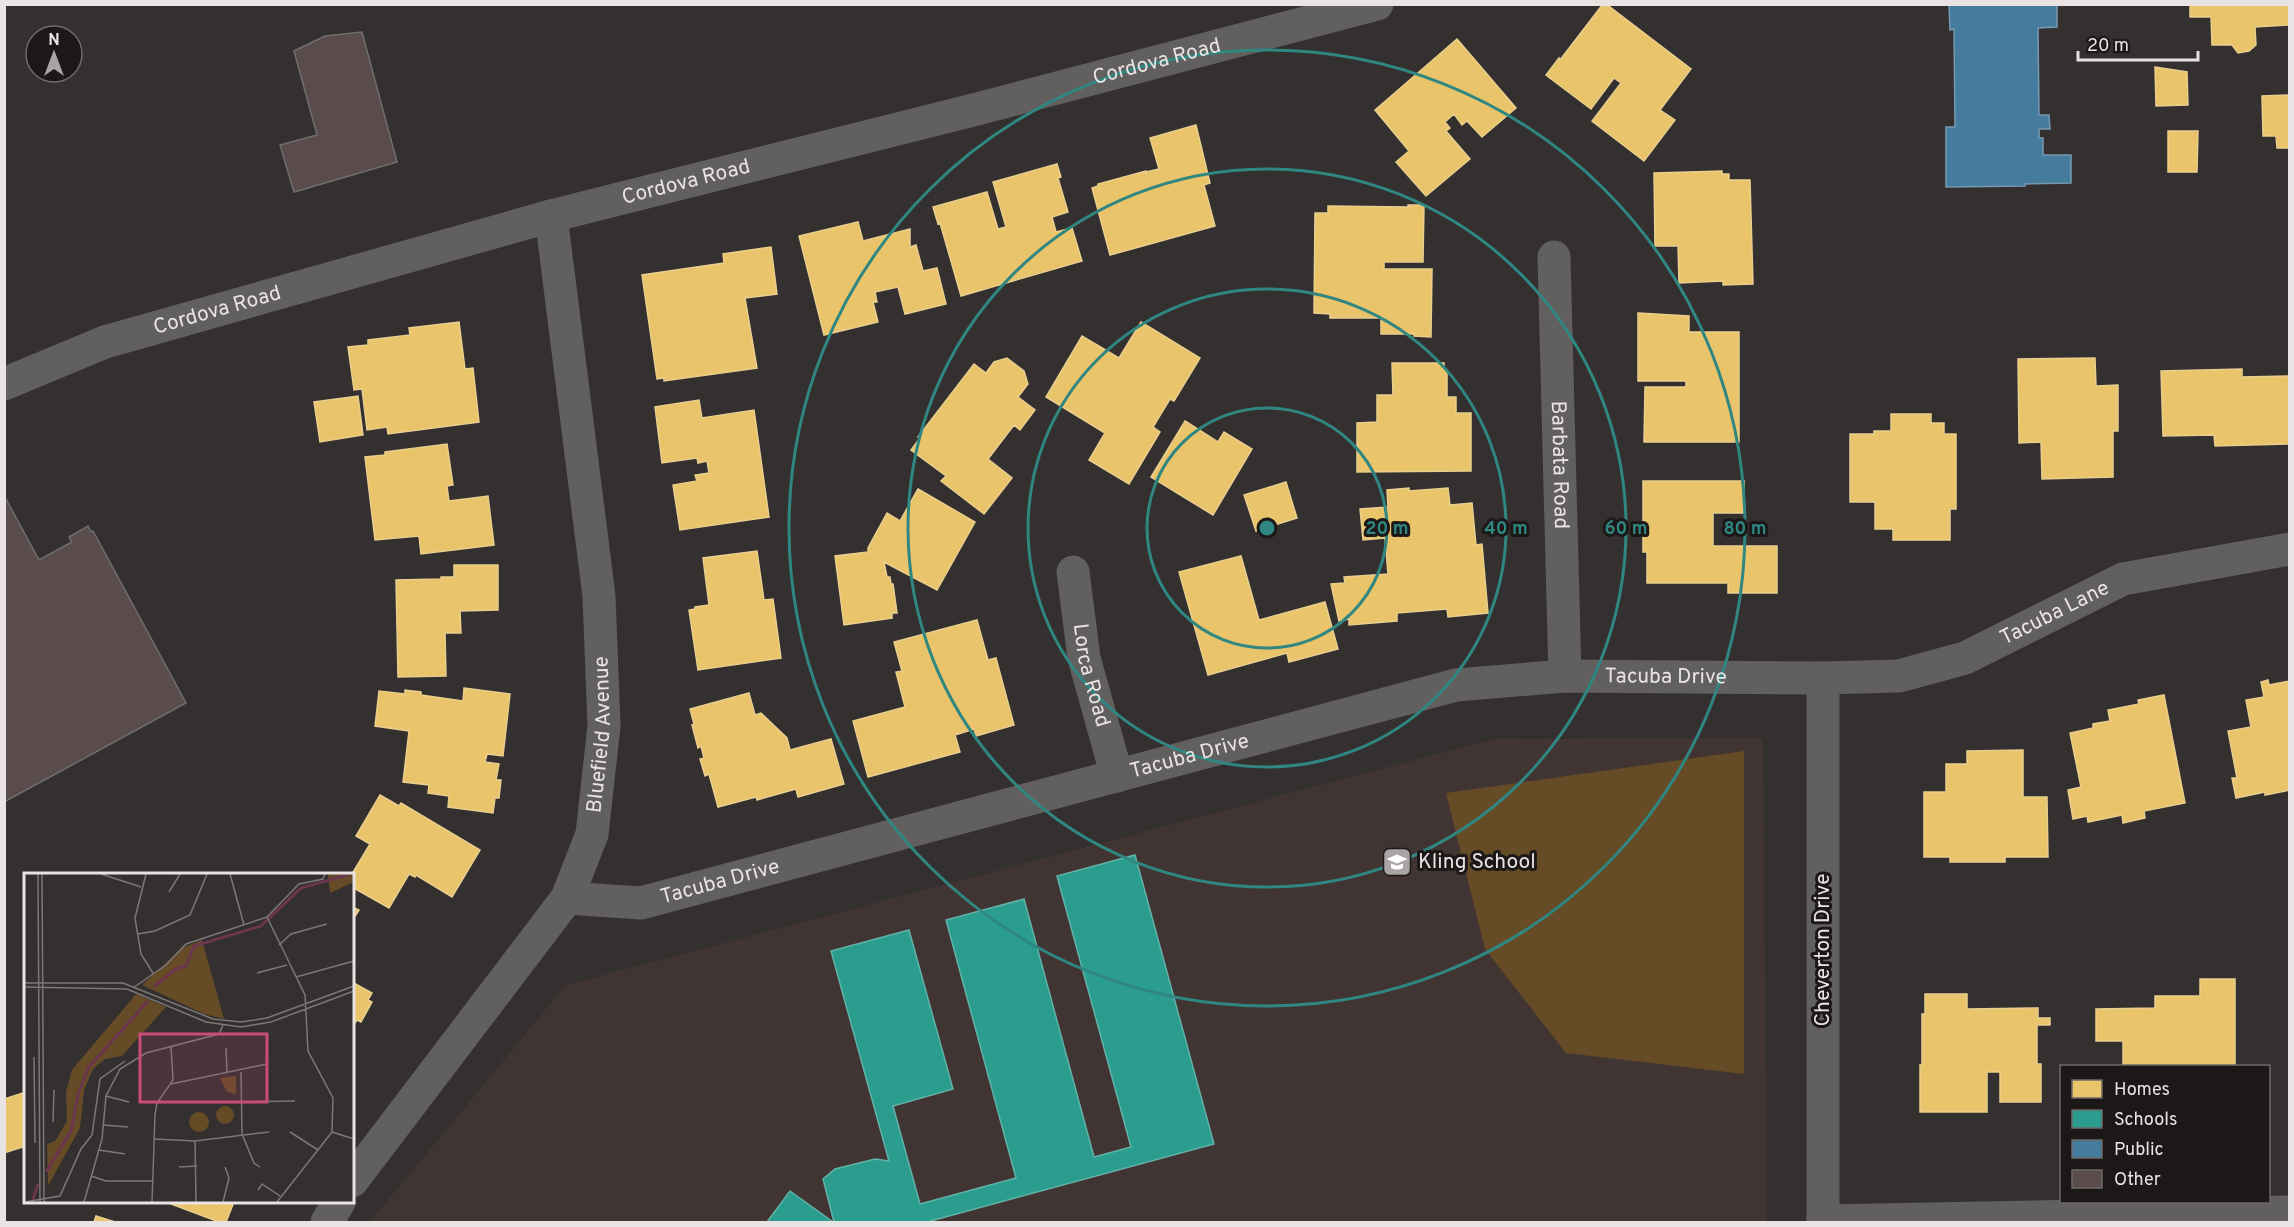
<svg xmlns="http://www.w3.org/2000/svg" width="2294" height="1227" viewBox="0 0 2294 1227" font-family="Overpass,sans-serif">
  <style>
    .built { fill: #413533 }
    .green { fill: #654b26 }
    .homes { fill: #e9c46a; stroke: #e9ce8e; stroke-width: 1.5 }
    .schools { fill: #2a9d8f; stroke: #63b2a8; stroke-width: 1.5 }
    .public { fill: #457b9d; stroke: #769ab2; stroke-width: 1.5 }
    .building { fill: #5a4b4d; stroke: #706e6e; stroke-width: 1.5 }
    .lines { fill: none; stroke-linecap: round; stroke-linejoin: round }
    .street { stroke: #61605f; stroke-width: 33 }
    .ring { fill: none; stroke: #308680; stroke-width: 3 }
    .labels { text-anchor: middle; dominant-baseline: central; stroke-width: 6; stroke-linejoin: round; paint-order: stroke }
    .street-label { font-size: 21px; fill: #e9e4e3; stroke: #1b1817 }
    .poi-label { font-size: 21px; fill: #e9e4e3; stroke: #1b1817; text-anchor: start }
    .inset-river { fill: none; stroke: #6c364e; stroke-width: 3 }
    .inset-road { fill: none; stroke: #7c7878; stroke-width: 1.5 }
    .view { fill: #cc4b7d; fill-opacity: 0.15; stroke: #cc4b7d; stroke-width: 3 }
    .inset-edge { fill: none; stroke: #e9e4e3; stroke-width: 3 }
    .centre { fill: #308680; stroke: #1b1817; stroke-width: 3 }
    .ring-label { font-size: 18px; text-anchor: middle; font-weight: bold; fill: #308680; stroke: #1b1817; stroke-width: 6; stroke-linejoin: round; paint-order: stroke }
  </style>
  <rect width="100%" height="100%" fill="#343030"/>
  <path class="built" d="M1763,738l4,484h-1397l196,-237 928,-246z"/>
  <path class="green" d="M1744,751v323l-178,-21 -81,-104 -39,-156z"/>
  <path class="homes" d="M1603,4h3l85,65 -31,41 15,10 -31,41 -52,-40 29,-38 -7,-5 -23,31 -45,-34 13,-17 1,2z
    M2190,4h100v21l-35,2 1,18 -7,6 -11,2 -6,-8h-20l-1,-28h-21z
    M1457,39l59,69 -34,29 -15,-16 -5,4 -8,-11 -9,8 5,6 -4,3 24,28 -44,37 -30,-34 13,-11 -34,-41z
    M2155,67l32,5 1,33 -32,1z
    M2290,95v53h-13l-1,-12h-13l-1,-40z
    M1196,125l14,58 -6,2 11,41 -105,29 -18,-67 6,-2v-2l48,-13v1l13,-3 -9,-31z
    M2168,131h30l-1,41h-29z
    M1057,164l4,13 -3,1 10,34 -16,5 4,15 16,-4 10,33 -121,35 -21,-73 -2,1 -5,-17 54,-15 11,37 8,-2 -13,-45z
    M1722,171v3h7v6h21l3,104 -30,1v-4l-44,2 -1,-37h-23l-1,-73z
    M1408,205h16l-1,57h-39v7h48l-1,68 -17,-1v-2h-33v-16h-51v-4l-16,-1 1,-100h13v-7l80,1z
    M858,222l5,19 47,-12v18l6,-2 7,26 14,-3 9,36 -41,10 -7,-27 -23,5 2,10h-4l5,20 -54,13 -25,-99z
    M771,247l6,47 -32,4 12,70 -93,13v-3l-7,1 -15,-104 82,-12 -1,-9z
    M1638,313l51,3v16h50v110h-95l1,-55h41v-6h-48z
    M459,322l6,47 8,-1 6,54 -91,12 -1,-7 -20,3 -5,-41 -8,1 -6,-43 20,-2v-5l42,-5 -1,-7z
    M1141,322l59,36 -26,43 -4,-2 -17,28 7,5 -31,52 -40,-24 16,-27 -59,-36 36,-61 37,22z
    M1007,358l17,13 4,13 -10,13 17,13 -15,20 -6,-5 -26,34 24,19 -28,36 -43,-33 5,-5 -35,-26 9,-12 -2,-1 56,-73 12,9 8,-11z
    M2095,358l1,28 22,-1v46h-5v46l-71,2 -1,-37 -22,1 -1,-84z
    M1392,363h52v7h3v27h9v16h15v58l-114,1v-49l20,-1v-27h16z
    M2242,369v8l48,-1v68l-75,2 -1,-11 -51,1 -2,-65z
    M358,396l5,39 -43,7 -6,-40z
    M699,400l3,18 52,-8 15,107 -89,13 -7,-45 24,-4 -2,-6 14,-2 -2,-12 -9,2 -1,-5 -35,5 -7,-56z
    M1891,414h40v9h13v11h12v75h-6v31h-57v-11h-18v-27h-25v-68h24v-3h17z
    M1185,421l33,21 6,-10 28,17 -39,66 -62,-38z
    M447,444l6,41 -6,1 2,15 39,-5 6,49 -73,9 -2,-18 -44,4 -10,-83 20,-2v-3z
    M1643,481h101v32h-31v33h64v47h-49v-10h-81v-31h-4z
    M1286,482l11,36 -41,13 -12,-36z
    M1409,488v3l39,-3 2,17 22,-2 4,42 6,-1 6,69 -40,4 -1,-8 -50,4v8l-48,4v-6l-10,2 -8,-37 14,-1 -1,-6 44,-3 -3,-36 -22,2 -3,-31 28,-2 -1,-17z
    M918,489l57,33 -38,68 -53,-28 3,15h3l1,7h2l4,29h-5v5l-48,7 -9,-69 33,-4v-4l19,-35 13,8z
    M757,551l7,49 9,-1 8,59 -83,12 -9,-60 6,-1v-2l14,-2 -6,-47z
    M1241,556l18,64 66,-18 13,47 -49,13 -2,-9 -79,22 -29,-103z
    M454,565h44v45l-38,1 1,22h-16l1,43 -48,1 -2,-97 45,-1v-2h13z
    M977,620l11,40 8,-2 18,67 -38,11 -2,-7 -19,6 5,17 -92,25 -15,-56 52,-14 -9,-35 6,-1 -8,-29z
    M2268,680l1,5 21,-4v109l-25,5v-3l-29,6 -4,-20h5l-9,-47 23,-4 -5,-27 18,-3 -3,-15z
    M464,688l46,6 -7,62 -16,-2 -2,8 14,2 -3,16h5l-2,18h-4l-2,15 -45,-6 1,-11 -21,-3 1,-8 -26,-3 6,-51 -34,-5 4,-35 26,3v-4l16,2v3l42,6z
    M749,693l6,22 6,-2 26,25 3,12 41,-11 13,45 -46,13 -2,-8 -39,11 -1,-3 -38,10 -9,-33 -4,2 -5,-17 4,-1 -3,-12 -3,2 -6,-23 2,-1 -4,-15z
    M2164,695l21,108 -41,8 1,7 -22,5 -1,-8 -34,7 -1,-6 -14,3 -5,-29 13,-3 -11,-54 23,-5v-4l17,-3 -2,-11 31,-6 -1,-4z
    M2023,750v47h24l1,60h-43v5h-55v-5h-26v-65h22v-28h21v-13z
    M380,795l19,11 2,-3 79,47 -28,47 -36,-22 -1,2 -6,-3 -20,34 -37,-21v-13l18,-30 -14,-8z
    M352,907l7,3 -7,11z
    M2200,979h35v87h-112v-25h-27v-32l59,-1v-12h45z
    M352,982l20,11 -4,7 4,2 -11,20 -4,-2 -5,7z
    M1925,994h42v15l71,-1v10h12v7h-13v39h4v38h-41v-30h-13v40h-67v-47h2v-51h3z
    M26,1092v54l-22,7v-54z
    M166,1202h68l-8,20h-7z
    M96,1216l19,6h-21z"/>
  <path class="schools" d="M1135,855l79,289 -287,78h-93l-11,-43 12,-10 40,-10 14,2 -58,-210 78,-21 44,159 -60,17 27,98 96,-26 -70,-258 78,-21 70,258 37,-10 -74,-271z
    M790,1191l43,31h-66z"/>
  <path class="public" d="M1949,4h108v23l-19,1 1,87h10l1,14h-11v9h4v17h28v28l-46,1v2l-79,1v-60h9l-1,-98 -4,1z"/>
  <path class="building" d="M362,32l35,130 -103,30 -14,-47 37,-10 -23,-84 31,-15z
    M6,499l33,61 33,-18 -3,-5 19,-11 3,6 2,-1 93,172 -182,99v-302z"/>
  <g class="lines">
    <g class="street">
      <path id="s1" d="M1554,257l11,419"/>
      <path id="s2" d="M4,384l101,-42 446,-126 430,-108 396,-104"/>
      <path id="s3" d="M1073,572l11,86 33,118"/>
      <path d="M1823,678v544"/>
      <path id="s4" d="M567,898l74,5 815,-218 109,-9 258,2 76,-2 66,-18 158,-79 167,-30"/>
      <path id="s5" d="M352,1181l215,-283 25,-64 12,-108 -5,-130 -48,-380"/>
      <path d="M1823,1221l467,-9"/>
      <path d="M327,1222l12,-20"/>
    </g>
  </g>
  <g class="ring">
    <circle cx="1267" cy="528" r="120"/>
    <circle cx="1267" cy="528" r="239"/>
    <circle cx="1267" cy="528" r="359"/>
    <circle cx="1267" cy="528" r="478"/>
  </g>
  <defs>
    <g id="school-square" transform="scale(1.5)"><rect x="-9" y="-9" width="18" height="18" rx="4" fill="#aaa5a4" stroke="#1b1817"/><path d="M0-5L7-2L0 1L-7-2ZM-4 1L0 2.5L4 1V4Q0 6-4 4Z" fill="#fff"/></g>
  </defs>
  <g fill-rule="evenodd">
    <use href="#school-square" x="1397" y="862"/>
  </g>
  <g class="labels">
    <g class="street-label">
      <text stroke="none"><textPath href="#s2" startOffset="1198">Cordova Road</textPath></text>
      <text stroke="none"><textPath href="#s2" startOffset="712">Cordova Road</textPath></text>
      <text stroke="none"><textPath href="#s2" startOffset="226">Cordova Road</textPath></text>
      <text stroke="none"><textPath href="#s1" startOffset="208">Barbata Road</textPath></text>
      <text stroke="none"><textPath href="#s4" startOffset="1530">Tacuba Lane</textPath></text>
      <text stroke="none"><textPath href="#s3" startOffset="105">Lorca Road</textPath></text>
      <text stroke="none"><textPath href="#s4" startOffset="1128">Tacuba Drive</textPath></text>
      <text stroke="none"><textPath href="#s5" startOffset="524">Bluefield Avenue</textPath></text>
      <text stroke="none"><textPath href="#s4" startOffset="642">Tacuba Drive</textPath></text>
      <text stroke="none"><textPath href="#s4" startOffset="156">Tacuba Drive</textPath></text>
      <text transform="translate(1823 950) rotate(-90)">Cheverton Drive</text>
    </g>
    <g class="poi-label">
      <text x="1418" y="862">Kling School</text>
    </g>
  </g>
  <g transform="translate(24 873)">
    <rect width="330" height="330" fill="#343030"/>
    <path d="M304,1h26v8l-24,11zM178,67l22,79 -20,-5 -62,-29 40,-37zM112,121l30,13 -44,49 -17,3 -12,10 -9,21 -4,38 -32,58 -1,-42 8,-3 12,-20 -1,-29 6,-22zM212,203v18l-9,-2 -7,-14zM192 242a9 9 0 1 1 18 0a9 9 0 1 1-18 0ZM165 249a10 10 0 1 1 20 0a10 10 0 1 1-20 0Z" fill="#654b26"/>
    <path class="inset-river" d="M130,114l21,-18 11,-3 8,-20 67,-20 40,-38 49,-14M22,299l25,-41 7,-37 10,-26 60,-67M8,329l6,-18"/>
    <path class="inset-road" d="M14,1l2,328M18,1l2,328M77,1l40,13M122,1l-11,44 6,36 12,19M206,1l14,51M145,19l11,-18M243,44l38,78 3,56 25,47 -1,34 -55,70M114,61l17,-3 35,-16 17,-41M255,72l12,-11 36,-10M233,100l30,-8M272,104l58,-16M0,110h99l90,36 28,3 26,-4 87,-32M0,114l103,2 79,33 35,5 30,-5 83,-31M109,115l33,-23 20,-21 81,-27 32,-33 24,-5 2,-5M202,175l1,24M10,184l1,86M217,199l1,62 12,29 6,4M147,211l96,-20M82,223l23,6M217,229l54,-1M29,249l1,-32M79,252l25,2M266,259l28,18M308,259l22,7M130,266l41,2 74,-9M171,268l1,61M75,277l26,4M155,294l18,-1M67,303l15,5h47M234,317l4,-6 18,12M1,329l35,-6 21,-47 11,-14 8,-56 25,-18M60,329l18,-63 4,-43 14,-27 26,-16 73,-19 4,-9M128,329l3,-87 2,-12 16,-23 -2,-34M199,329l6,-24 -4,-11"/>
    <path class="view" d="M116,161h127v68h-127z"/>
    <rect width="330" height="330" class="inset-edge"/>
  </g>
  <circle cx="1267" cy="528" r="9" class="centre"/>
  <g class="ring-label">
    <text x="1387" y="534">20 m</text>
    <text x="1506" y="534">40 m</text>
    <text x="1626" y="534">60 m</text>
    <text x="1745" y="534">80 m</text>
  </g>
  <rect width="2294" height="1227" fill="none" stroke="#e9e4e3" stroke-width="12"/>
  <rect x="2060" y="1065" width="210" height="138" fill="#1b1817" stroke="#6d6a69" stroke-width="1.5"/>
  <rect x="2072" y="1080" width="30" height="18" fill="#e9c46a" stroke="#6d6a69" stroke-width="1.5"/>
  <text x="2114" y="1095" font-size="18" fill="#e9e4e3">Homes</text>
  <rect x="2072" y="1110" width="30" height="18" fill="#2a9d8f" stroke="#6d6a69" stroke-width="1.5"/>
  <text x="2114" y="1125" font-size="18" fill="#e9e4e3">Schools</text>
  <rect x="2072" y="1140" width="30" height="18" fill="#457b9d" stroke="#6d6a69" stroke-width="1.5"/>
  <text x="2114" y="1155" font-size="18" fill="#e9e4e3">Public</text>
  <rect x="2072" y="1170" width="30" height="18" fill="#5a4b4d" stroke="#6d6a69" stroke-width="1.5"/>
  <text x="2114" y="1185" font-size="18" fill="#e9e4e3">Other</text>
  <g transform="translate(54 54)"><circle r="28" fill="#1b1817" stroke="#6d6a69" stroke-width="1.5"/>
  <path d="M0-4.5L10 22L0 15L-10 22Z" fill="#aaa5a4"/>
  <text y="-9" font-size="16" font-weight="bold" text-anchor="middle" fill="#e9e4e3">N</text>
  </g>
  <path d="M2078 51v9h120v-9" fill="none" stroke="#e9e4e3" stroke-width="3"/>
  <text x="2087" y="51" font-size="18" fill="#e9e4e3" stroke="#1b1817" stroke-width="4.5" paint-order="stroke">20 m</text>
</svg>
